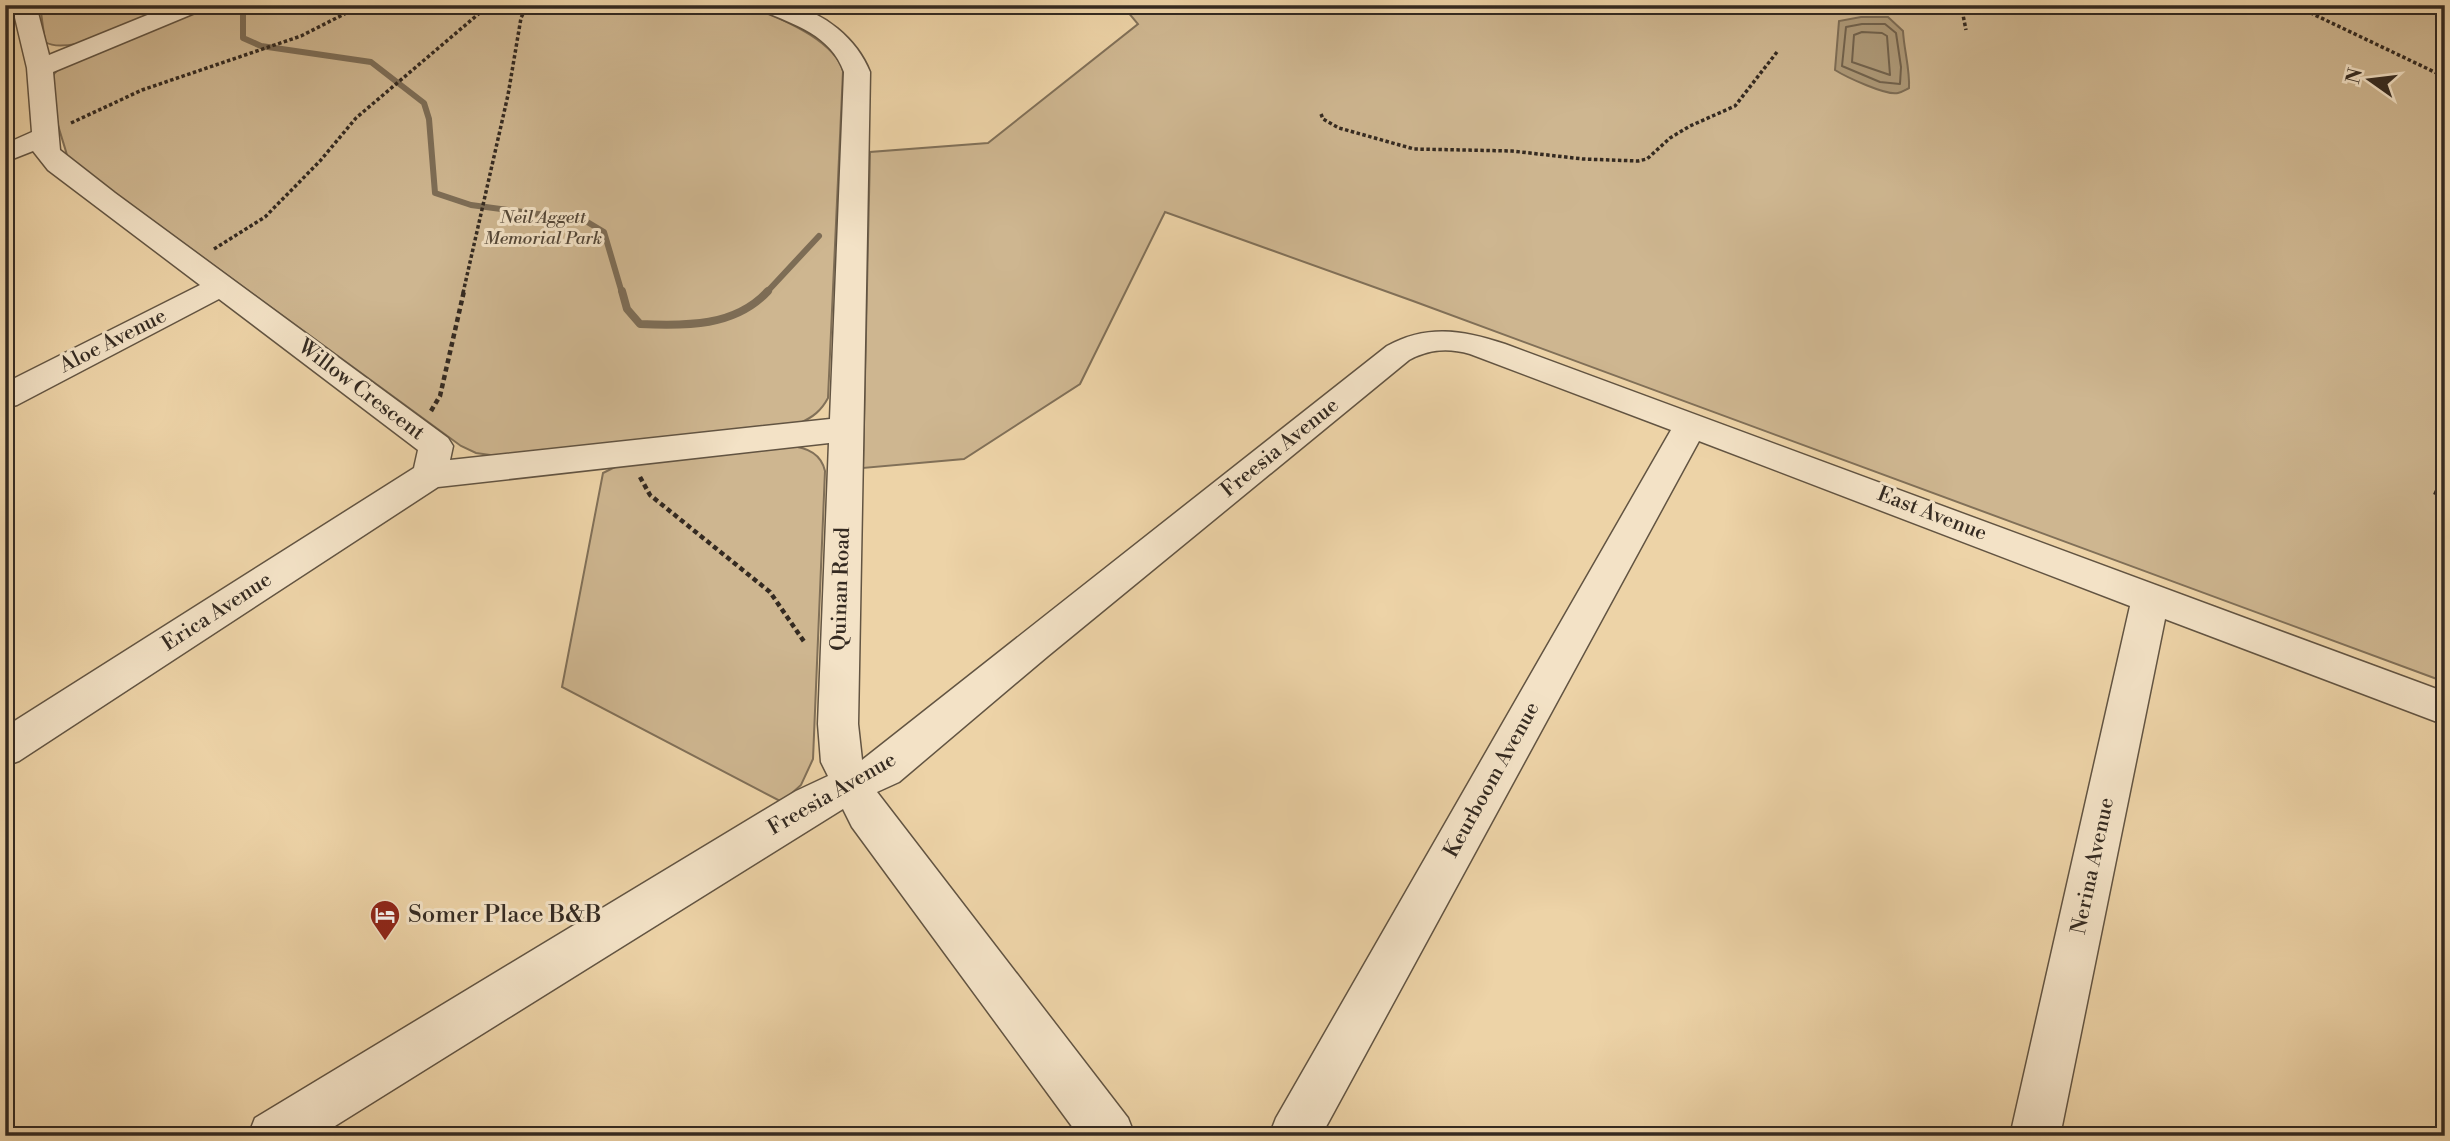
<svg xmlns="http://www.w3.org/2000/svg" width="2450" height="1141" viewBox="0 0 2450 1141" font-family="'Libre Bodoni',serif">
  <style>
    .green { fill: #ceb690; stroke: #817058; stroke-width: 2 }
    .water { fill: #ae9a79; stroke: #7d6d56; stroke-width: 2 }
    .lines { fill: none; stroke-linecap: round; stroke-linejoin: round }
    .shore { stroke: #71624d; stroke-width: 2 }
    .stream-far1 { stroke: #7d6d56; stroke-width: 6 }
    .stream { stroke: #7d6d56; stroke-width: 8 }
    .minor-casing { stroke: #625442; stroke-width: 3 }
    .path-far1 { stroke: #342a21; stroke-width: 3.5; stroke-dasharray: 3.5 2.5; stroke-linecap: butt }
    .path { stroke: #342a21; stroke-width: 4.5; stroke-dasharray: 5 3.5; stroke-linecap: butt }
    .minor { fill: #f3e2c6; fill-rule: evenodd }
    .labels { text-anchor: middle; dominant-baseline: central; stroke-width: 6; stroke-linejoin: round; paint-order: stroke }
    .far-park-label { font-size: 18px; font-style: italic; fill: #534637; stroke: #f3e2c6 }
    .street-label { font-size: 21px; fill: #342a21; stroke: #f3e2c6 }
    .near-poi-label { font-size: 24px; fill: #342a21; stroke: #f3e2c6; text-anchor: start }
  </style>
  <rect width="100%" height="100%" fill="#edd3a7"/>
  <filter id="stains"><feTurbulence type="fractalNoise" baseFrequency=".00286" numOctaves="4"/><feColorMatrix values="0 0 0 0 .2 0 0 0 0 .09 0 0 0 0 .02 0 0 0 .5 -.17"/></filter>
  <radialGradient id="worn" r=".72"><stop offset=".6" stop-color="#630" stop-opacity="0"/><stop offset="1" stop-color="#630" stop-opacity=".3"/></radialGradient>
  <path class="green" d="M40,5h138c-28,11 -107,53 -133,37z
    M211,5h539c28,13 84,34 93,66l-15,327c-7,13 -15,19 -28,25l-303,33 -21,-3 -15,-7 -393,-287c-6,-24 -21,-58 -15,-83 2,-5 7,-8 12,-11z
    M1122,5h1323v677l-1032,-381 -248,-89 -85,172 -116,75 -101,9 7,-316 118,-9 150,-119z
    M789,446c17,1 32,7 36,25l-12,288 -12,26 -19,17 -220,-115 41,-214 16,-8z"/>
  <path class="water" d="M1861,17h27l15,14c1,19 7,38 6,57 -4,2 -7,4 -11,5 -11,3 -52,-16 -63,-23l4,-49z"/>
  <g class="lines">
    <path class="shore" d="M1862,24h23l11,9 5,34 -1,17 -20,-2 -38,-16 4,-39z
      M1862,32l20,1 5,3 3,39 -38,-13 2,-27z"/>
    <path class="stream-far1" d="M243,5v33l18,8 110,16 53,41 5,16 6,74 36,12 113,15 20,12 18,61
      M766,293l53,-57"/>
    <path class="stream" d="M622,291l5,18 13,15c46,2 95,3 128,-33"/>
    <g class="minor-casing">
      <path id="minor" d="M12,5h24l13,50 123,-50h34l-4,5 -149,62 7,78 55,43 333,245 5,8 -3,14 380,-41 14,-347c-13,-37 -51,-48 -84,-62l-4,-5c10,0 23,-2 33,0 35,7 68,34 81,67l-12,652 4,36 525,-414c40,-22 76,-16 118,-2l940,348v33l-280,-106 -105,517h-50l120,-530 -431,-165 -378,695h-52l7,-18 395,-688 -201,-76c-22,-6 -40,-5 -61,6l-361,296 -149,126 -22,10 251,326 7,18h-56l-227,-309 -9,-18 -524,327h-71l7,-18 541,-327 32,-15 -7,-14 -3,-38 11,-281 -391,44 -419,274 -14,5v-39l409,-259 4,-18 -199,-151 -202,106 -12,3v-25l195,-98 -152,-115 -15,-19 -28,11v-18l27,-12 -5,-64z"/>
    </g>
    <path class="path-far1" d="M1961,5l5,25
      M2294,5l151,72
      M1839,12l49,-3 9,-4
      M1321,114l2,5 16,9 75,21 98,2 71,8 55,2 9,-2 23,-21 20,-12 45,-20 42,-54
      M71,123l71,-33 159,-54 61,-31
      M214,249l51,-32 55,-56 36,-43 133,-113
      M463,293l45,-198 13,-77 6,-13"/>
    <path class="path" d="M431,411l9,-15 24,-105
      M640,477l10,18 120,97 35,51
      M2434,492l11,5"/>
    <use href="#minor" class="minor"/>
  </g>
  <defs>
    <g id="hotel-pin" transform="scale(1.575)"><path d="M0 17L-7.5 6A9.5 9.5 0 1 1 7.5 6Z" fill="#8f2418" stroke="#f3e2c6"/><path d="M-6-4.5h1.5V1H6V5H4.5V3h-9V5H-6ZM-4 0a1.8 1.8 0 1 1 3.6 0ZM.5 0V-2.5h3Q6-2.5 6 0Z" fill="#fff"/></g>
  </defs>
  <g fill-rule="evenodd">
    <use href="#hotel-pin" x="385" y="915"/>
  </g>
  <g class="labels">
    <g class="far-park-label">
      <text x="543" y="217">Neil Aggett<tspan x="543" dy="21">Memorial Park</tspan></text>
    </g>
    <g class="street-label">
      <text transform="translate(113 341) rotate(-27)">Aloe Avenue</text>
      <text transform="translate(361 390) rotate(37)">Willow Crescent</text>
      <text transform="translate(1280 448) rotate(-39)">Freesia Avenue</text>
      <text transform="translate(1932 514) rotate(21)">East Avenue</text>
      <text transform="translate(841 589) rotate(-88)">Quinan Road</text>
      <text transform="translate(217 612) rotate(-33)">Erica Avenue</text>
      <text transform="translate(1492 780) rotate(-61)">Keurboom Avenue</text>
      <text transform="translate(832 794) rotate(-30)">Freesia Avenue</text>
      <text transform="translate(2093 866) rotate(-78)">Nerina Avenue</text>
    </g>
    <g class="near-poi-label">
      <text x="408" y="915">Somer Place B&amp;B</text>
    </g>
  </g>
  <rect width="2450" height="1141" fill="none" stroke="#edd3a7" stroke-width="28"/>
  <rect x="7" y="7" width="2436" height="1127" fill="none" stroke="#342a21" stroke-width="3.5"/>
  <rect x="14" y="14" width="2422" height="1113" fill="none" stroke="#342a21" stroke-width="2"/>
  <g transform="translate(2370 80) rotate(284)" stroke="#f3e2c6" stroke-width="5" paint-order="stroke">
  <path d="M0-5L12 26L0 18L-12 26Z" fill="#342a21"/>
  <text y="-10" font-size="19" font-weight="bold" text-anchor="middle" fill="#342a21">N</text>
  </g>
  <rect width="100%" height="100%" filter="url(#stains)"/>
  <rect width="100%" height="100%" fill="url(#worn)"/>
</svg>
